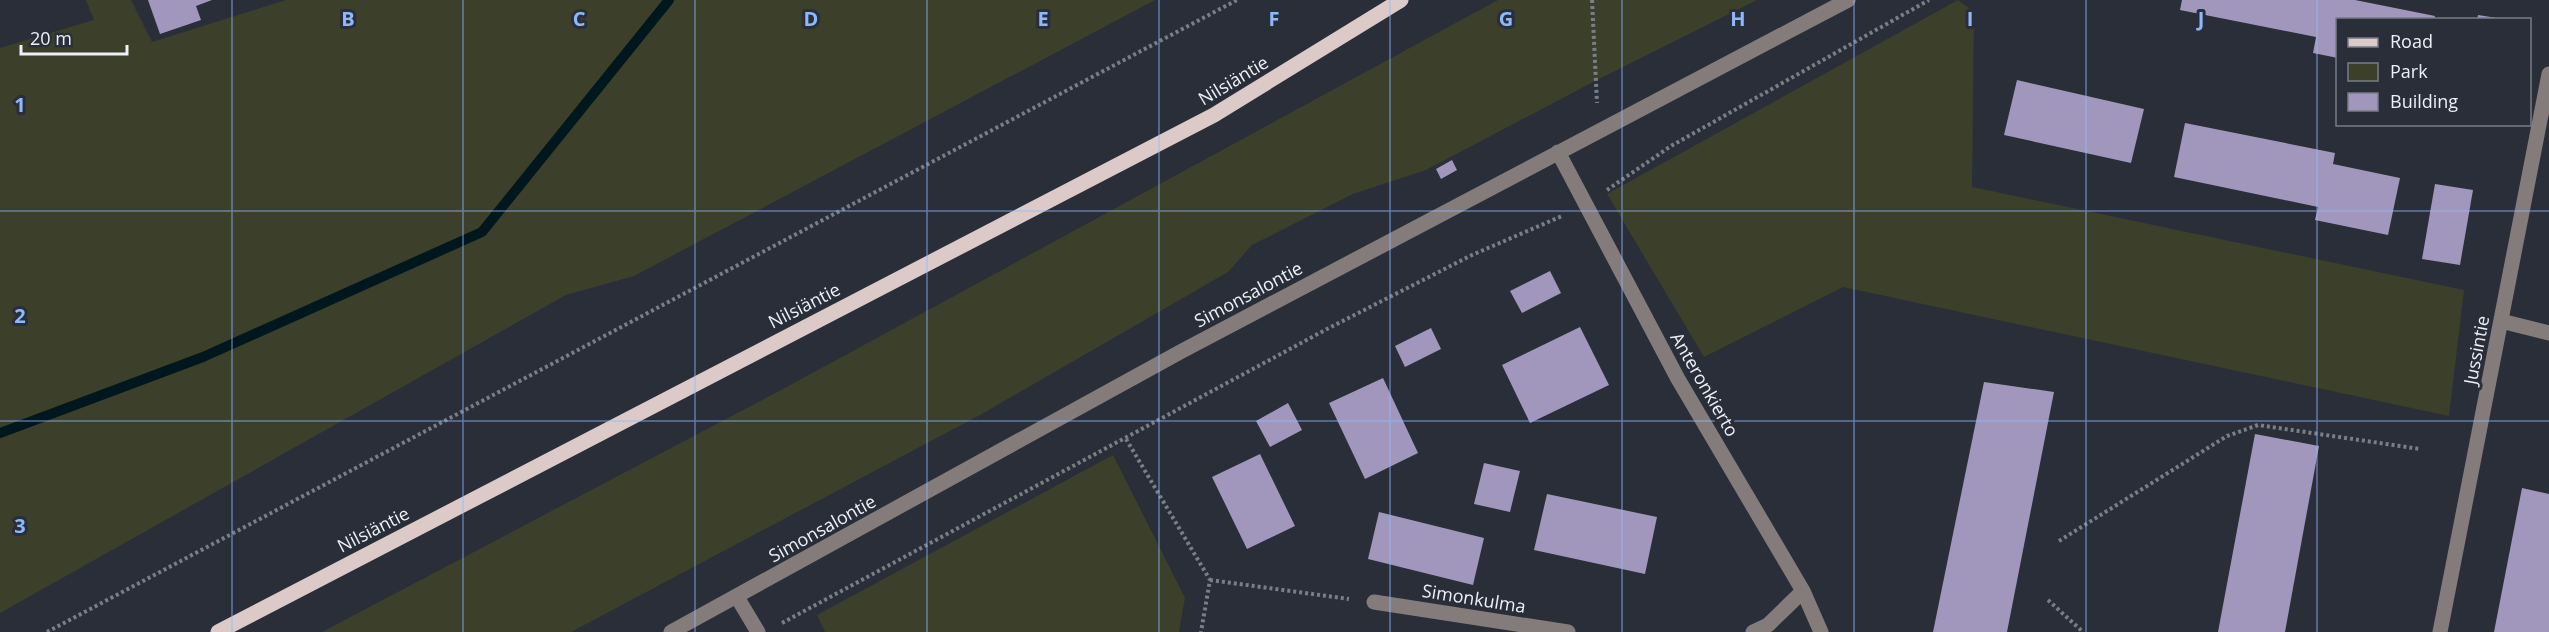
<svg xmlns="http://www.w3.org/2000/svg" width="2549" height="632" viewBox="0 0 2549 632" font-family="'Open Sans',sans-serif">
  <style>
    .green { fill: #3c402b }
    .lines { fill: none; stroke-linecap: round; stroke-linejoin: round }
    .stream { stroke: #00181d; stroke-width: 10 }
    .building { fill: #a197bc }
    .path { stroke: #797e87; stroke-width: 4; stroke-dasharray: 3 3; stroke-linecap: butt }
    .minor { stroke: #847c7b; stroke-width: 15 }
    .major { stroke: #dbcac8; stroke-width: 15 }
    .grid { fill: none; stroke: #8db9fc; stroke-width: 1.5; stroke-opacity: 0.55 }
    .labels { text-anchor: middle; dominant-baseline: central; stroke-width: 6; stroke-linejoin: round; paint-order: stroke }
    .street-label { font-size: 18px; fill: #edf0f8; stroke: #292e39 }
    .grid-label { font-size: 20px; text-anchor: middle; font-weight: bold; fill: #8db9fc; stroke: #292e39; stroke-width: 6; stroke-linejoin: round; paint-order: stroke }
  </style>
  <rect width="100%" height="100%" fill="#292e39"/>
  <path class="green" d="M86,0h45l21,42 134,-42h869l-521,276 -68,19 -566,318v-565l94,-28z
    M1498,0h259l-162,81 -169,89 -73,24 -101,51 -24,27 -248,143 -409,217h-249l461,-243z
    M1958,0l16,12 -2,175 492,103 -15,126 -606,-129 -139,70 -97,-163z
    M1113,455l72,143 -6,34h-354l-8,-17z"/>
  <g class="lines">
    <path class="stream" d="M0,433l203,-76 279,-125 187,-232"/>
  </g>
  <path class="building" d="M148,0h64l-16,6 5,14 -41,14z
    M2182,0h173l80,16 -1,4h-96v38l-25,-5 3,-16 -136,-27z
    M2478,15l19,3v2h-20z
    M2017,80l127,29 -13,54 -127,-28z
    M2185,123l150,30 -2,11 67,14 -12,57 -73,-15 3,-13 -144,-30z
    M1452,160l5,10 -16,9 -5,-10z
    M2435,184l38,6 -13,75 -38,-6z
    M1550,271l11,22 -39,20 -12,-22z
    M1580,327l29,58 -79,38 -28,-58z
    M1431,328l10,21 -36,18 -10,-21z
    M1383,378l35,75 -53,26 -36,-76z
    M1984,382l70,10 -47,240h-74z
    M1288,403l14,27 -32,17 -14,-26z
    M2255,434l64,12 -34,186h-67z
    M1260,454l35,72 -48,23 -35,-72z
    M1484,463l36,8 -10,41 -36,-8z
    M2522,488l27,6v138h-55z
    M1547,494l110,23 -12,57 -111,-24z
    M1379,512l105,26 -11,47 -105,-26z"/>
  <g class="lines">
    <path class="path" d="M1592,0l5,103
      M1607,190l64,-44 258,-146
      M1126,439l84,141 -9,52
      M2059,541l168,-105 31,-11 162,24
      M1210,580l139,19
      M2048,600l35,32
      M782,623l545,-294 145,-74 90,-39
      M47,632l1190,-632"/>
    <path class="minor" d="M1558,152l120,227 125,212 18,41
      M2501,321l48,12
      M737,597l21,35
      M1374,602l194,30
      M671,632l511,-281 666,-351
      M1753,632l15,-7 35,-34
      M2440,632l109,-558"/>
    <path class="major" d="M218,632l996,-517 187,-115"/>
  </g>
  <path class="grid" d="M232,0v632M463,0v632M695,0v632M927,0v632M1159,0v632M1390,0v632M1622,0v632M1854,0v632M2086,0v632M2317,0v632M0,211h2549M0,421h2549"/>
  <g class="labels">
    <g class="street-label">
      <text transform="translate(1233 80) rotate(-31)">Nilsiäntie</text>
      <text transform="translate(1248 294) rotate(-28)">Simonsalontie</text>
      <text transform="translate(804 305) rotate(-27)">Nilsiäntie</text>
      <text transform="translate(2476 350) rotate(-79)">Jussintie</text>
      <text transform="translate(1705 384) rotate(60)">Anteronkierto</text>
      <text transform="translate(822 528) rotate(-29)">Simonsalontie</text>
      <text transform="translate(373 529) rotate(-27)">Nilsiäntie</text>
      <text transform="translate(1474 598) rotate(9)">Simonkulma</text>
    </g>
  </g>
  <g class="grid-label">
    <text x="348" y="26">B</text>
    <text x="579" y="26">C</text>
    <text x="811" y="26">D</text>
    <text x="1043" y="26">E</text>
    <text x="1274" y="26">F</text>
    <text x="1506" y="26">G</text>
    <text x="1738" y="26">H</text>
    <text x="1970" y="26">I</text>
    <text x="2201" y="26">J</text>
    <text x="20" y="112">1</text>
    <text x="20" y="323">2</text>
    <text x="20" y="533">3</text>
  </g>
  <rect x="2336" y="18" width="195" height="108" fill="#292e39" stroke="#777c85" stroke-width="1.5"/>
  <rect x="2348" y="38" width="30" height="9" fill="#dbcac8" stroke="#777c85" stroke-width="1.5"/>
  <text x="2390" y="48" font-size="18" fill="#edf0f8">Road</text>
  <rect x="2348" y="63" width="30" height="18" fill="#3c402b" stroke="#777c85" stroke-width="1.5"/>
  <text x="2390" y="78" font-size="18" fill="#edf0f8">Park</text>
  <rect x="2348" y="93" width="30" height="18" fill="#a197bc" stroke="#777c85" stroke-width="1.5"/>
  <text x="2390" y="108" font-size="18" fill="#edf0f8">Building</text>
  <path d="M21 45v9h106v-9" fill="none" stroke="#edf0f8" stroke-width="3"/>
  <text x="30" y="45" font-size="18" fill="#edf0f8" stroke="#292e39" stroke-width="4.5" paint-order="stroke">20 m</text>
</svg>
